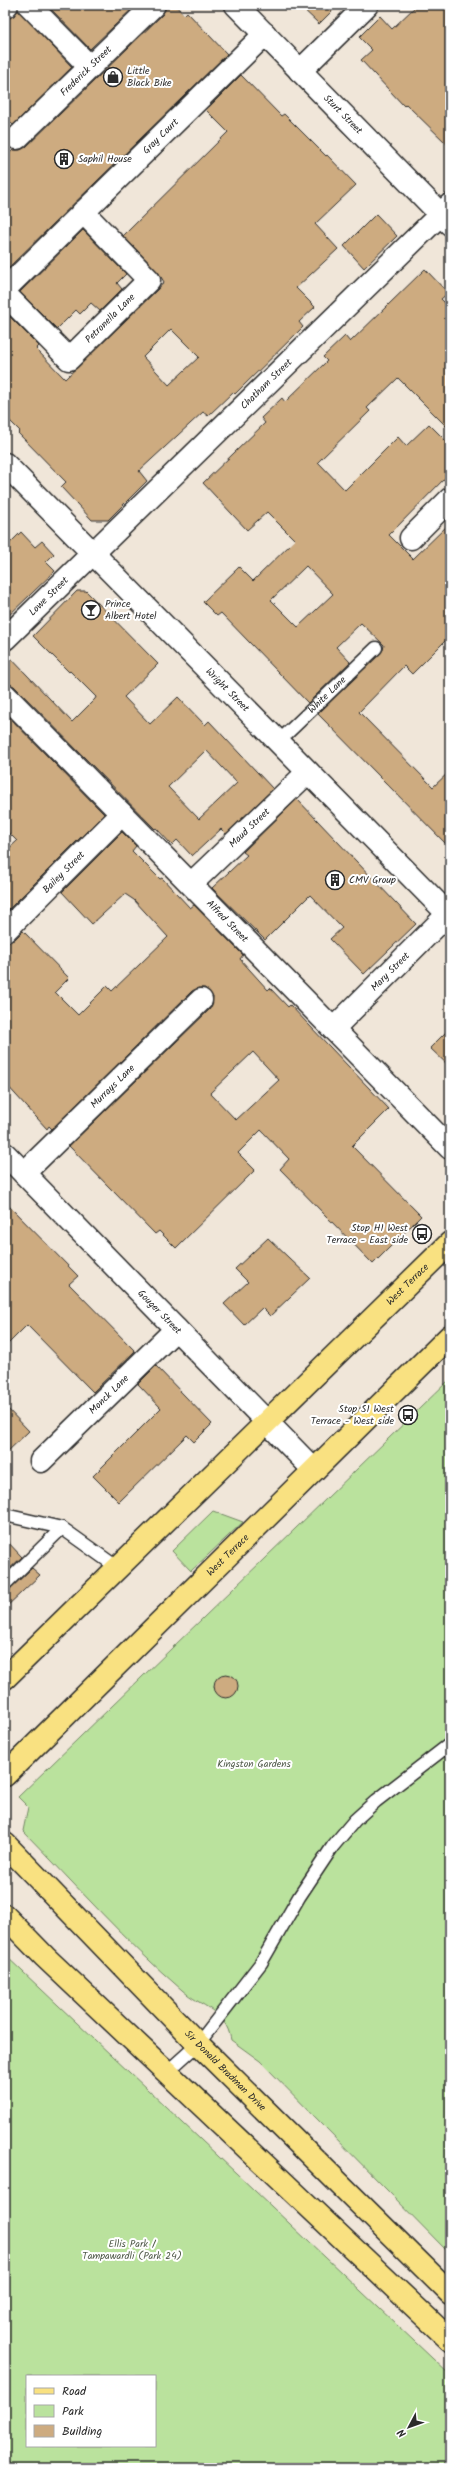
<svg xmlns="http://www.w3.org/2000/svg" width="455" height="2473" viewBox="0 0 455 2473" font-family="Kalam,sans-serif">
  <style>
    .green { fill: #bae29d; stroke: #728664; fill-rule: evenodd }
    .building { fill: #cdab80; stroke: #2b2b2b; fill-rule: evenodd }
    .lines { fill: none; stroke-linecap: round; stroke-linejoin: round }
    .service-casing { stroke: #2b2b2b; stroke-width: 15 }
    .minor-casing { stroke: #2b2b2b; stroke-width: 25 }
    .tertiary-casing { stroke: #2b2b2b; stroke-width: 25 }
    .primary-casing { stroke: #2b2b2b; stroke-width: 25 }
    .service { stroke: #fff; stroke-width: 12 }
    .minor { stroke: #fff; stroke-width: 22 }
    .tertiary { stroke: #fff; stroke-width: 22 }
    .primary { stroke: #f9e181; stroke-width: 22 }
    .labels { text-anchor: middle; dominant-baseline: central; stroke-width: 4; stroke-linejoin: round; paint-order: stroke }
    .poi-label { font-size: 10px; fill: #2b2b2b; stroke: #fff; text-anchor: start }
    .street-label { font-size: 10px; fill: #2b2b2b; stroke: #fff }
    .park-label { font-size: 10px; fill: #4f5948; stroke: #fff }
  </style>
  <rect width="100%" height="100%" fill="#f0e6d9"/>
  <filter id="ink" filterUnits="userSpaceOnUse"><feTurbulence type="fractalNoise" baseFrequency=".025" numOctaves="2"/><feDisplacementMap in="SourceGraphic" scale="8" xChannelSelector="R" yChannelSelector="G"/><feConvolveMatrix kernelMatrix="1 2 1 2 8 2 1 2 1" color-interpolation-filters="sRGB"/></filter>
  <g filter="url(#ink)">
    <path class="green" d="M450,1379v875l-190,-193 -29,-21c-5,-30 -30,-33 -49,-50 -57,-49 -107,-106 -159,-159l5,-24 -10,-10z
      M213,1511l30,11 -52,49 -19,-20z
      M5,1955l445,420v93h-445zM27,2376h128v70h-128z"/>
    <path class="building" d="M47,5h89l-46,44z
      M166,5h9l9,10 3,-3 40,42 -222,217v-114l8,-7h7l6,-3 137,-133z
      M299,5h39l-19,19z
      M417,5h33v142l-44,-43 -2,2 -43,-46 11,-10 -13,-13 21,-21 12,13z
      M18,10l54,57 -59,58 -8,-8v-98l9,-3z
      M241,75l40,41 3,-2 42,42 1,-1 29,30 -41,39 23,25 -42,39 19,19 -16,15 4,5 -68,67 -2,-2 -25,24 -5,-4 -64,59 8,10 -39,39h-16l-31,-33 5,-5 -48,-49 2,-2 -15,-15v-104l34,34 -3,3 29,30 93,-90 6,-7 -6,-10 -35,-36 105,-104 -22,-22zM171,329l28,28 -30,28 -26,-28z
      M376,214l21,22 -33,32 -20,-22z
      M83,230l43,44 -9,9 5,6 -22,22 -9,-8 -11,11 -4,-4 -19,19 -37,-37z
      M425,269l23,24 -7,6 9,9v122l-52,-52 -31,30 3,3 -52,51 27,28 53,-53 8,9 23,-22 21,21v28l-61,62 24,24 37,-36v113l-38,38 -8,-8 -45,46 74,75 17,-16v77l-132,-134 65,-64 1,-5 -23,-22 -25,24 14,15 -42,41 -87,-90 -4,3 -14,-14 36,-35 14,14 42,-41 -28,-28 -20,18 -44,-47 62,-60 -4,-5 21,-20 3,4 42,-41 -4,-4 22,-21 5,6zM306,566l27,28 -35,33 -27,-27z
      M21,532l14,15 7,-6 12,13 -8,8 9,9 -50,48v-71z
      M77,591h9l72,73 -34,33 26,27 28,-27 27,28 4,-4 64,68 -47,45 -5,-5 -29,27 -15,-16 -5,5 -16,-17 -1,1 -141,-143 -9,-3v-31l67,70 23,-23 1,-2 -26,-26 -1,1 -36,-36zM206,750l31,33 -38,36 -31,-32z
      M5,713l99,101 -99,99v-61l12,-11 -12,-12z
      M297,799l119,125 -52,50 -34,-35 12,-11 -32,-33 -45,45 -53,-52 35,-33 -4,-3z
      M122,832l14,14 -4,5 28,28 2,-1 28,30 4,-3 49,50 -3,4 28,31 2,-2 18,19 2,-2 99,104 -37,37 69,70 -48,48 -93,-95 9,-10 -28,-29 -23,23 17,17 -79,78 -17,-17 -4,3 -86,-88 141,-137 3,-12 -8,-9h-7l-6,3 -140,138 -3,-3 -2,3 -42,-46v-140l9,-3 9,-9 46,47 -14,14 23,23 29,-29 5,5 56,-54 -34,-37 -9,-6 -33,30 -30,-32zM253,1052l26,28 -43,40 -26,-27z
      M450,1028v39l-20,-19z
      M5,1202l73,74 -9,8 66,67 -42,41 -66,-67 -22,22z
      M268,1238l42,40 -40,38 -8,-8 -18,17 -20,-21 24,-22 -13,-13z
      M156,1366l56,58 -18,18 -7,-7 -68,67 -26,-26 68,-68 -23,-24z
      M5,1406l24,25 -24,23z
      M5,1539l17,18 -17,16z
      M32,1568l8,7 -35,33v-17l5,-2z
      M214 1686a12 12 0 1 1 24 0a12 12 0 1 1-24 0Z"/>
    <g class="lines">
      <g class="service-casing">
        <g id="service">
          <path id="s1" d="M278,742l98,-94"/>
          <path d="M5,1515l57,13 56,40"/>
          <path d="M5,1584l57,-56"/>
          <path d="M167,2072l31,-28 63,-81 38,-66 34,-51 22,-26 21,-19 74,-57"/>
        </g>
      </g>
      <g class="minor-casing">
        <g id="minor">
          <path d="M29,5l61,62"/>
          <path d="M5,7l2,-2"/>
          <path d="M300,71l67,-66"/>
          <path id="s2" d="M17,138l137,-133"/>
          <path id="s3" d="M5,289l260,-255"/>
          <path id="s4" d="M5,294l64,65 80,-79 -66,-68"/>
          <path d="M411,538l39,-39"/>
          <path id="s5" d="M5,639l445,-434"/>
          <path id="s6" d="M5,695l445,453"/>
          <path id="s7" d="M191,884l117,-112"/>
          <path id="s8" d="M5,931l117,-117"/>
          <path id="s9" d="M333,1029l115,-115"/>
          <path id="s10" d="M24,1173l177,-173"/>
          <path id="s11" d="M41,1461l135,-132"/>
        </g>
      </g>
      <g class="tertiary-casing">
        <g id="tertiary">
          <path id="s12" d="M236,5l214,219"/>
          <path id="s13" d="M5,464l445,452"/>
          <path id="s14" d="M5,1154l309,316"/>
        </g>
      </g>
      <g class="primary-casing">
        <g id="primary">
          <path id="s15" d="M5,1678l445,-435"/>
          <path id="s16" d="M5,1775l445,-439"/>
          <path id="s17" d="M5,1844l193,200 252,249"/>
          <path d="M5,1916l40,41 405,383"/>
        </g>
      </g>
      <use href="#service" class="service"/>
      <use href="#minor" class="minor"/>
      <use href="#tertiary" class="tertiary"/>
      <use href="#primary" class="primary"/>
    </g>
  </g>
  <defs>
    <g id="shop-ring" transform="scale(1)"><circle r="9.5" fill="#fff" stroke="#2b2b2b" stroke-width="1.5"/><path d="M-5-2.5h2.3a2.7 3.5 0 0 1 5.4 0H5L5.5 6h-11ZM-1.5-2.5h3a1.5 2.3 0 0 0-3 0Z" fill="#2b2b2b"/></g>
    <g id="building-ring" transform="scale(1)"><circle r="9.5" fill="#fff" stroke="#2b2b2b" stroke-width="1.5"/><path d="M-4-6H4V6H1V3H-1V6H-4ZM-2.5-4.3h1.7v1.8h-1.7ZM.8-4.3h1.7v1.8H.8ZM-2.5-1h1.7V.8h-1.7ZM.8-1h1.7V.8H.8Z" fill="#2b2b2b"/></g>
    <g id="bar-ring" transform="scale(1)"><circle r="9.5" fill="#fff" stroke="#2b2b2b" stroke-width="1.5"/><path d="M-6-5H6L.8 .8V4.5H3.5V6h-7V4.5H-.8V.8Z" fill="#2b2b2b"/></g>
    <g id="bus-ring" transform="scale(1)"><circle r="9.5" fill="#fff" stroke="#2b2b2b" stroke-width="1.5"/><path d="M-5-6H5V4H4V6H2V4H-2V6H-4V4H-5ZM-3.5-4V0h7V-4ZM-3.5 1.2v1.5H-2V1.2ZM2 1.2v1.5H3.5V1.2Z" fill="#2b2b2b"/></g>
  </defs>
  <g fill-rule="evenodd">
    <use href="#shop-ring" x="113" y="77"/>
    <use href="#building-ring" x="64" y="159"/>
    <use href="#bar-ring" x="91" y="610"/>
    <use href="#building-ring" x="335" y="880"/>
    <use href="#bus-ring" x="422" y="1234"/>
    <use href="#bus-ring" x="408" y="1415"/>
  </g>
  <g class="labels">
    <g class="poi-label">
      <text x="127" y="71">Little<tspan x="127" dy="12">Black Bike</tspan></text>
      <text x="78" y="159">Saphil House</text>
      <text x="105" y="604">Prince<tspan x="105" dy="12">Albert Hotel</tspan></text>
      <text x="349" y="880">CMV Group</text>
      <text x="408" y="1228" text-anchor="end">Stop H1 West<tspan x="408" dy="12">Terrace - East side</tspan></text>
      <text x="394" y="1409" text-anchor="end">Stop S1 West<tspan x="394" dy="12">Terrace - West side</tspan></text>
    </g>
    <g class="street-label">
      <text stroke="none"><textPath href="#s2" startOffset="96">Frederick Street</textPath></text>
      <text stroke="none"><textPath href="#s12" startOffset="153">Sturt Street</textPath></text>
      <text stroke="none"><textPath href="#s3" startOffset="218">Gray Court</textPath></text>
      <text stroke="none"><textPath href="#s4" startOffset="149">Petronella Lane</textPath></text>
      <text stroke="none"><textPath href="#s5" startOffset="365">Chatham Street</textPath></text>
      <text stroke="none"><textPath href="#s5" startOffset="61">Lowe Street</textPath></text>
      <text stroke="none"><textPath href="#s13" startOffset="317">Wright Street</textPath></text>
      <text stroke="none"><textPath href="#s1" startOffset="68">White Lane</textPath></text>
      <text stroke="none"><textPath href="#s7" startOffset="81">Maud Street</textPath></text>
      <text stroke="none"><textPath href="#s8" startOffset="83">Bailey Street</textPath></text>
      <text stroke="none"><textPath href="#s6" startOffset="317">Alfred Street</textPath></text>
      <text stroke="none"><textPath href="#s9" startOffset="81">Mary Street</textPath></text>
      <text stroke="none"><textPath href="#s10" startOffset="124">Murrays Lane</textPath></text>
      <text stroke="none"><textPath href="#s15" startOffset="563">West Terrace</textPath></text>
      <text stroke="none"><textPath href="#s14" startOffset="221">Gouger Street</textPath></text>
      <text stroke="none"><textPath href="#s11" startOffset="95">Monck Lane</textPath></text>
      <text stroke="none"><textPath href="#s16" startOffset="313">West Terrace</textPath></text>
      <text stroke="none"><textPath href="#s17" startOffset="316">Sir Donald Bradman Drive</textPath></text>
    </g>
    <g class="park-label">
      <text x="254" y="1764">Kingston Gardens</text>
      <text x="132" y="2244">Ellis Park /<tspan x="132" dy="12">Tampawardli (Park 24)</tspan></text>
    </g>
  </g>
  <rect width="455" height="2473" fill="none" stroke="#fff" stroke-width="20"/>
  <rect x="10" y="10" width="435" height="2453" fill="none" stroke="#2b2b2b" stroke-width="1.5" filter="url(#ink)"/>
  <rect x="26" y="2375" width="130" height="72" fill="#ffffff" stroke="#aaaaaa"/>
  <rect x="34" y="2388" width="20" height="6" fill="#f9e181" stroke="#aaaaaa"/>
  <text x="62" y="2395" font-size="12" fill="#2b2b2b">Road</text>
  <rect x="34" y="2405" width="20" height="12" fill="#bae29d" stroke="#aaaaaa"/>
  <text x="62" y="2415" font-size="12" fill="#2b2b2b">Park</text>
  <rect x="34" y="2425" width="20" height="12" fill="#cdab80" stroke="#aaaaaa"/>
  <text x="62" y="2435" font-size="12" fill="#2b2b2b">Building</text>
  <g transform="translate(409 2427) rotate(229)" stroke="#ffffff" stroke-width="3" paint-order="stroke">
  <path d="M0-3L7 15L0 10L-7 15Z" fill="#2b2b2b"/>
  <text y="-6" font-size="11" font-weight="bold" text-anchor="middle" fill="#2b2b2b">N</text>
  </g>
</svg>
